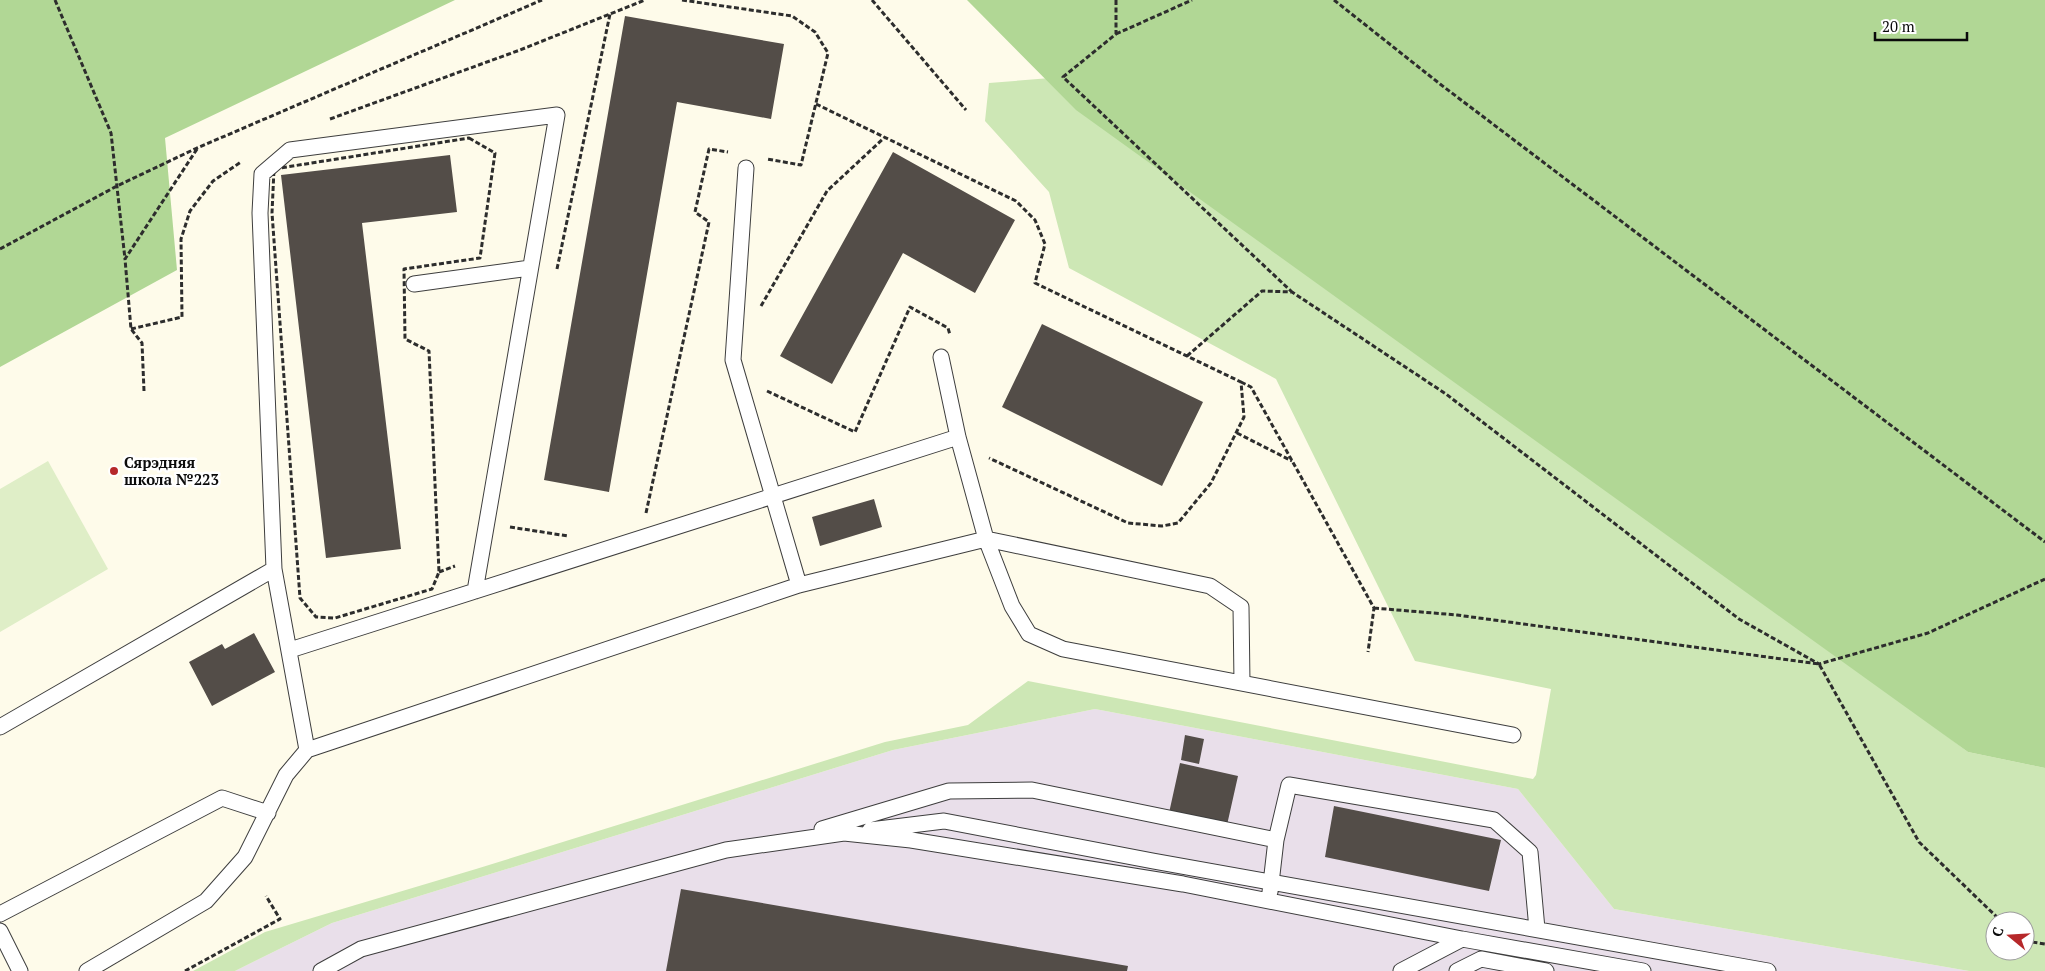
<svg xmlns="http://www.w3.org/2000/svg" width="2045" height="971" viewBox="0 0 2045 971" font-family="'PT Serif',serif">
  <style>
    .industrial { fill: #e9dfea }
    .green { fill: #cde7b5; fill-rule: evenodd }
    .forest { fill: #b1d795 }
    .pitch { fill: #dfeec7 }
    .building { fill: #534d48 }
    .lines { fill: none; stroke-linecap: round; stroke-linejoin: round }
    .service-casing { stroke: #3e3e3e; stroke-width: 17 }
    .path { stroke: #2d2d2d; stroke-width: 3; stroke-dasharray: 5 2.5; stroke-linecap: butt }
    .service { stroke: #fff; stroke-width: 15 }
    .poi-dot { fill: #b6282a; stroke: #fff; stroke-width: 2 }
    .labels { text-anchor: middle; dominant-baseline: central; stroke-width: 5; stroke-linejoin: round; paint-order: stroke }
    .poi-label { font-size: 15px; font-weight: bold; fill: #0b0b0b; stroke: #fff; text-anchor: start }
  </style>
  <rect width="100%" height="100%" fill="#fefbea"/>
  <path class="industrial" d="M1095,709l423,80 96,120 355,62h-1734l97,-48 561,-173z"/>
  <path class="green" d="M1063,77l905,675 77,16v203h-76l-355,-62 -96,-120 -423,-80 -202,41 -561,173 -97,48h-42l72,-39 211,-63 409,-127 83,-17 60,-44 505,98 3,-4 15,-86 -136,-28 -139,-282 -207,-111 -20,-76 -64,-71 4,-38zM1995,921h30v30h-30z"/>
  <path class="forest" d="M0,0h455l-290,138 12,132 -177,97z
    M967,0h1078v768l-77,-16 -892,-642z"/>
  <path class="pitch" d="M48,461l60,108 -108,63v-143z"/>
  <path class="building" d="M625,16l159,28 -13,75 -94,-17 -68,390 -65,-12z
    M893,152l122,68 -40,73 -72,-40 -71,131 -52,-28z
    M450,155l7,57 -95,11 39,326 -75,9 -45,-383z
    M1042,324l161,78 -41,84 -160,-79z
    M874,499l8,28 -62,19 -8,-29z
    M254,633l21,39 -63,34 -23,-44 33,-18 3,5z
    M1185,735l19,4 -5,25 -18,-4z
    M1180,763l58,13 -11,49 -58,-12z
    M1334,806l167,34 -12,51 -164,-34z
    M681,889l447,77 -1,5h-461z"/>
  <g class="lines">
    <g class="service-casing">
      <path id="service" d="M746,168l-13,192 66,225
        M414,284l116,-16
        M941,357l17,80 28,102 26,67 17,28 34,15 450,86
        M290,650l668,-213
        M0,727l274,-158
        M307,750l-33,-181 -14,-356 2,-39 28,-24 267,-35 -82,476
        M822,829l127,-38 83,-1 244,50 13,-55 205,35 36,32 7,77
        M870,830l74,-9 209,40 615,110
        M1270,892l6,-52
        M0,914l222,-116 46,15
        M0,931l20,40
        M87,971l119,-70 39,-44 41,-82 21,-25 492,-165 187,-46 224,47 31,21 1,76
        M321,971l40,-22 365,-99 118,-17 67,7 272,44 279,55
        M1401,971l61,-32 181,32
        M1457,971l24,-12 65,12"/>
    </g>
    <path class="path" d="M55,0l56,133 14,126
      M682,0l110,16 23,16 13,21 -27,112 -34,-6
      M872,0l94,110
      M1116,0v34l-53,43 229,215
      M1334,0l106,84 605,458
      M1116,34l76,-34
      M816,104l200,97 19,19 10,24 -10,39 206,99 3,35 -33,66 -33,40 -16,3 -34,-3 -139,-65
      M330,119l190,-69 125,-50
      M469,138l26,15 -15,105 -76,11 1,70 24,12 10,221 -7,17 -97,29 -19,-1 -16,-19 -28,-385 2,-44z
      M0,249l117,-63 80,-38 345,-148
      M557,269l53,-255
      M761,306l66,-115 58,-54
      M131,329l51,-12 -1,-78 9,-28 23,-30 28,-19
      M1187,356l75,-65 30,1 154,102 293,225 80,45 109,-31 117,-54
      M1241,382l10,5 123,221 -6,44
      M144,391l-2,-48 -11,-14 -6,-70 72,-110
      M767,391l88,41 55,-125 38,21 2,7
      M1237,433l55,28
      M646,513l63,-291 -14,-10 14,-63 19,3
      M510,527l58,9
      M439,572l16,-6
      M1374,608l83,7 362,49 100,178 82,79
      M2025,941l20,3
      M185,971l95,-52 -14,-23"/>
    <use href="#service" class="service"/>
  </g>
  <circle class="poi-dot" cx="114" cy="471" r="5"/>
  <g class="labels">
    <g class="poi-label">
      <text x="124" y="462">Сярэдняя<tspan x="124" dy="17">школа №223</tspan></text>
    </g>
  </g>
  <g transform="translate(2010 936) rotate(288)"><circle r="24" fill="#ffffff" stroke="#9d9d9d"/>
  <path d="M0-4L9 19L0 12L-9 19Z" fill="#b6282a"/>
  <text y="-8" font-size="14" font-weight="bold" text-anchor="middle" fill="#0b0b0b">С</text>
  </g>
  <path d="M1875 32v8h92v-8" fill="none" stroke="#0b0b0b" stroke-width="2.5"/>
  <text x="1882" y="32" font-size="15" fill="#0b0b0b" stroke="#ffffff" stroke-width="4" paint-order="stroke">20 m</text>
</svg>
